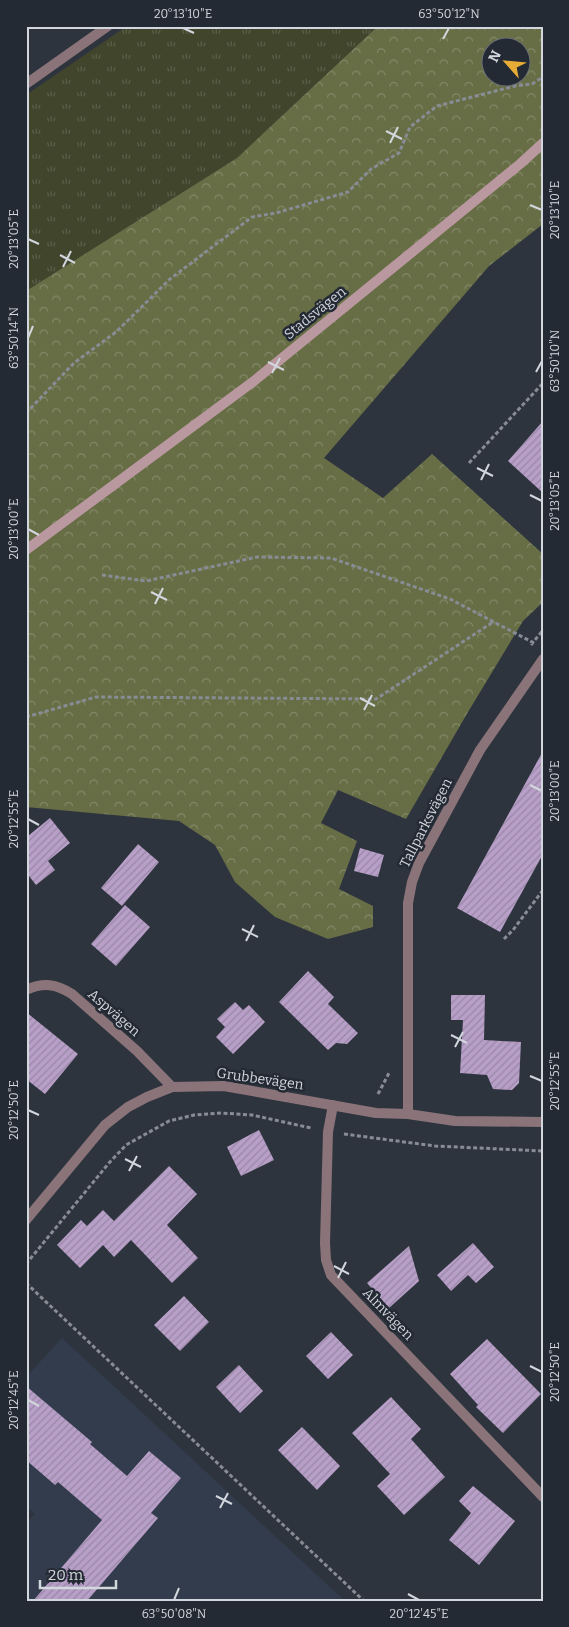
<svg xmlns="http://www.w3.org/2000/svg" width="569" height="1627" viewBox="0 0 569 1627" font-family="Bitter,serif">
  <style>
    .built { fill: #333c4c }
    .grass { fill: url(#grass-tufts) }
    .forest { fill: url(#forest-crowns); fill-rule: evenodd }
    .building { fill: url(#building-hatch) }
    .lines { fill: none; stroke-linecap: round; stroke-linejoin: round }
    .path { stroke: #888c95; stroke-width: 3; stroke-dasharray: 4 2.5; stroke-linecap: butt }
    .service { stroke: #8a7479; stroke-width: 10 }
    .minor { stroke: #8a7479; stroke-width: 10 }
    .secondary { stroke: #ba98a0; stroke-width: 10 }
    .ticks { fill: none; stroke: #d2d6dd; stroke-width: 2 }
    .labels { text-anchor: middle; dominant-baseline: central; stroke-width: 5; stroke-linejoin: round; paint-order: stroke }
    .street-label { font-size: 14px; fill: #d2d6dd; stroke: #242a34 }
    .neatline { fill: none; stroke: #d2d6dd; stroke-width: 2 }
    .ticks-label { font-size: 12px; text-anchor: middle; fill: #d2d6dd }
  </style>
  <defs>
    <pattern id="grass-tufts" width="24" height="20" patternUnits="userSpaceOnUse" patternTransform="scale(1.25)"><rect width="24" height="20" fill="#40452b"/><path d="M3 7l-1-3M5 7V3M7 7l1-3M15 17l-1-3M17 17v-4M19 17l1-3" fill="none" stroke="#5b5f49"/></pattern>
    <pattern id="forest-crowns" width="20" height="18" patternUnits="userSpaceOnUse" patternTransform="scale(1.25)"><rect width="20" height="18" fill="#676e45"/><path d="M2 6a3 3 0 1 1 6 0M12 15a3 3 0 1 1 6 0" fill="none" stroke="#838968"/></pattern>
    <pattern id="building-hatch" width="6" height="6" patternUnits="userSpaceOnUse" patternTransform="scale(1.25)"><rect width="6" height="6" fill="#b79fc7"/><path d="M-1 1l2-2M0 6l6-6M5 7l2-2" fill="none" stroke="#9987a6"/></pattern>
  </defs>
  <rect width="100%" height="100%" fill="#2e343e"/>
  <path class="built" d="M62,1338l283,263h-319v-78l9,-9 -9,-8v-129z"/>
  <path class="grass" d="M127,26h251l-141,132 -211,133v-196z"/>
  <path class="forest" d="M378,26h165v198l-54,42 -165,192 59,40 49,-44 111,100v48l-20,19 -55,91 -62,107 -68,-29 -17,33 36,18 -18,48 34,17v21l-45,12 -53,-22 -40,-35 -20,-37 -36,-24 -153,-14v-516l211,-133zM492,48h30v30h-30z"/>
  <path class="building" d="M543,421v72l-35,-32z
    M543,751v103l-43,78 -43,-24z
    M50,818l20,25 -22,18 7,9 -19,15 -7,-9 -3,3v-46l2,3z
    M138,844l21,18 -37,44 -21,-18z
    M360,848l24,7 -6,22 -24,-6z
    M125,905l25,22 -34,39 -25,-22z
    M308,971l26,26 -6,7 30,29 -11,11 -11,-1 -8,7 -49,-48z
    M451,995h34l-1,45 37,2 -2,41 -7,7 -19,-1 -6,-14 -27,-2 3,-53h-12z
    M235,1002l8,8 6,-5 16,17 -32,32 -17,-17 9,-10 -8,-8z
    M26,1012l52,42 -33,40 -19,-15z
    M259,1130l15,30 -33,16 -14,-29z
    M169,1166l28,28 -30,31 31,33 -26,25 -41,-43 -17,17 -11,-12 -23,23 -23,-23 24,-25 6,6 16,-16 11,11z
    M473,1243l21,24 -18,16 -8,-8 -17,16 -14,-16z
    M409,1246l10,35 -30,27 -22,-25z
    M184,1296l25,26 -29,29 -26,-26z
    M331,1332l22,23 -25,24 -22,-23z
    M487,1339l54,55 -38,39 -27,-26 2,-2 -28,-31z
    M239,1365l24,26 -23,22 -24,-26z
    M26,1386l66,56 -2,2 37,32 22,-25 32,27 -30,35 7,5 -71,83h-54l69,-81 -44,-38 -3,3 -29,-25z
    M391,1397l30,32 -10,10 34,38 -41,38 -27,-29 13,-12 -38,-41z
    M302,1427l38,39 -23,24 -39,-40z
    M473,1486l42,35 -36,44 -30,-25 22,-27 -12,-12z"/>
  <g class="lines">
    <path class="path" d="M26,413l48,-50 42,-31 54,-53 82,-62 24,-4 72,-21 23,-23 28,-16 11,-26 27,-21 78,-20 17,-2 11,-7
      M469,463l74,-80
      M102,575l44,6 111,-24 74,1 119,41 84,44
      M531,645l12,-15
      M26,717l70,-20 280,2 117,-77
      M504,939l9,-9 30,-40
      M378,1094l11,-21
      M344,1134l91,12 108,5
      M26,1264l83,-101 17,-18 43,-24 25,-6 27,-2 31,2 59,13
      M26,1283l338,318"/>
    <path class="service" d="M26,84l82,-58"/>
    <path class="minor" d="M26,990c18,-8 30,-6 46,4l65,57 35,36
      M333,1105l-5,27 -3,111 1,17 5,15 212,222
      M408,1114v-211l4,-21 7,-19 61,-113 63,-91
      M26,1220l79,-95 23,-18 19,-10 25,-10 52,-1 152,27 32,1 47,7 88,1"/>
    <path class="secondary" d="M26,550l228,-169 266,-217 23,-21"/>
  </g>
  <path class="ticks" d="M183,28l11,5M443,39l6,-11M386,131l16,8M390,143l8,-16M530,205l12,5M28,239l11,5M60,255l15,8M63,267l8,-16M28,338l5,-12M268,362l16,8M536,372l6,-11M272,373l8,-15M477,468l16,8M481,480l8,-16M530,495l12,6M28,529l11,6M151,592l16,8M155,604l8,-16M360,698l15,8M364,710l8,-15M530,785l12,6M28,819l11,6M242,929l16,8M246,941l8,-16M451,1035l16,8M455,1047l8,-15M530,1076l12,5M28,1110l11,5M125,1159l16,8M129,1171l8,-15M334,1266l15,8M338,1278l8,-16M530,1366l12,6M28,1400l11,6M216,1496l16,8M220,1508l8,-15M408,1594l11,6M174,1600l5,-12"/>
  <g class="labels">
    <g class="street-label">
      <text transform="translate(315 313) rotate(-39)">Stadsvägen</text>
      <text transform="translate(426 823) rotate(-63)">Tallparksvägen</text>
      <text transform="translate(114 1013) rotate(41)">Aspvägen</text>
      <text transform="translate(260 1079) rotate(8)">Grubbevägen</text>
      <text transform="translate(388 1314) rotate(46)">Almvägen</text>
    </g>
  </g>
  <rect width="569" height="1627" fill="none" stroke="#242a34" stroke-width="55"/>
  <g transform="translate(506 62) rotate(297)"><circle r="24" fill="#242a34" stroke="#6a6f78"/>
  <path d="M0-4L9 19L0 12L-9 19Z" fill="#e6ac36"/>
  <text y="-8" font-size="14" font-weight="bold" text-anchor="middle" fill="#d2d6dd">N</text>
  </g>
  <path d="M40 1580v8h76v-8" fill="none" stroke="#d2d6dd" stroke-width="2.5"/>
  <text x="48" y="1580" font-size="15" fill="#d2d6dd" stroke="#242a34" stroke-width="4" paint-order="stroke">20 m</text>
  <rect x="28" y="28" width="514" height="1572" class="neatline"/>
  <g class="ticks-label">
    <text x="183" y="18">20°13'10"E</text>
    <text x="449" y="18">63°50'12"N</text>
    <text transform="translate(555 210) rotate(-90)" y="4">20°13'10"E</text>
    <text transform="translate(14 239) rotate(-90)" y="4">20°13'05"E</text>
    <text transform="translate(14 338) rotate(-90)" y="4">63°50'14"N</text>
    <text transform="translate(555 361) rotate(-90)" y="4">63°50'10"N</text>
    <text transform="translate(555 501) rotate(-90)" y="4">20°13'05"E</text>
    <text transform="translate(14 529) rotate(-90)" y="4">20°13'00"E</text>
    <text transform="translate(555 791) rotate(-90)" y="4">20°13'00"E</text>
    <text transform="translate(14 819) rotate(-90)" y="4">20°12'55"E</text>
    <text transform="translate(555 1081) rotate(-90)" y="4">20°12'55"E</text>
    <text transform="translate(14 1110) rotate(-90)" y="4">20°12'50"E</text>
    <text transform="translate(555 1372) rotate(-90)" y="4">20°12'50"E</text>
    <text transform="translate(14 1400) rotate(-90)" y="4">20°12'45"E</text>
    <text x="174" y="1618">63°50'08"N</text>
    <text x="419" y="1618">20°12'45"E</text>
  </g>
</svg>
